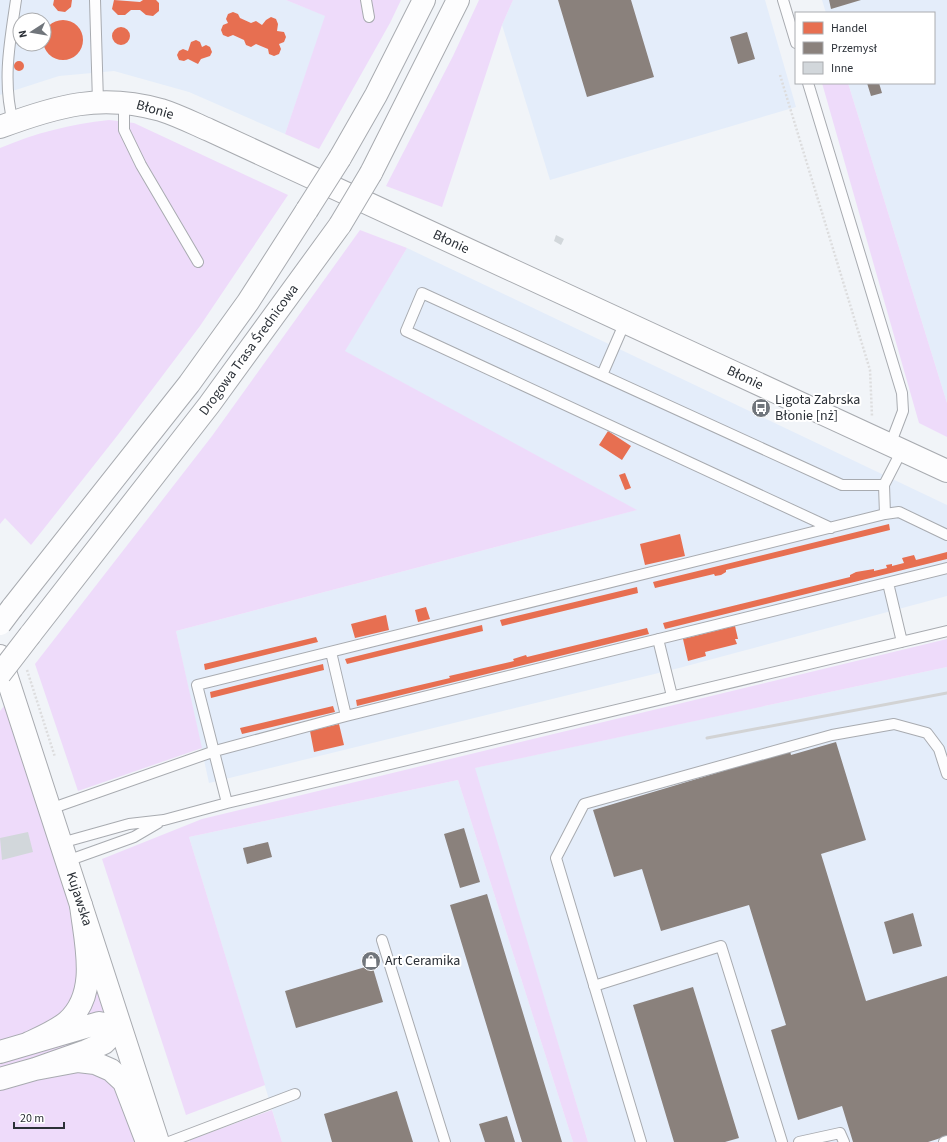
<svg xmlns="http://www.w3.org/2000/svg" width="947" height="1142" viewBox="0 0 947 1142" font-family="'Source Sans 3',sans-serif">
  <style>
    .built { fill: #e4edfa; fill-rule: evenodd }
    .green { fill: #eedbfa }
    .shops { fill: #e76f51 }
    .industry { fill: #8a817c }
    .building { fill: #d2d7db }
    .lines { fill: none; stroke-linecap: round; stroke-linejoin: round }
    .service-casing { stroke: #a8abb0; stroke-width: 12 }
    .tertiary-casing { stroke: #a8abb0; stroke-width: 24 }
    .primary-casing { stroke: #a8abb0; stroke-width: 24 }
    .path { stroke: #ddddde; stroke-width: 2.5; stroke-dasharray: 2 2; stroke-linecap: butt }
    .service { stroke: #fdfdfe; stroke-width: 10 }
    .tertiary { stroke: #fdfdfe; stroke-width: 22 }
    .primary { stroke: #fdfdfe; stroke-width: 22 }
    .rail { stroke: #d2d3d4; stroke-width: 3 }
    .primary-bridge-casing { stroke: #a8abb0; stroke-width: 24; stroke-linecap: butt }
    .primary-bridge { stroke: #fdfdfe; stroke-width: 22 }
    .labels { text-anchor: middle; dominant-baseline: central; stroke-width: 4; stroke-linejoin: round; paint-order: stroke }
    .street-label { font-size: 14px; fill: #2b3037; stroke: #fff }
    .poi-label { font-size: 14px; fill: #2b3037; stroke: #fff; text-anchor: start }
  </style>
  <rect width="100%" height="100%" fill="#f1f4f8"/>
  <path class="built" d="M0,0h286l40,16 -41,118 -96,-42 -75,-21 -55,5 -59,19zM20,20h24v24h-24z
    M513,0h252l31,107 -246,73 -48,-155z
    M822,0h125v403l-99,-320h86v-70h-108z
    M407,248l540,257v91l-268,72 -470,115 -33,-152 460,-121 -292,-159z
    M947,667v475h-359l-114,-374z
    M458,780l115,362h-291l-93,-305z"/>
  <path class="green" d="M286,0h115l-11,23 -71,126 -34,-15 40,-118z
    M479,0h34l-11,25 -60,182 -56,-21 67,-130z
    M822,83h26l99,320v34l-28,-14z
    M109,120l25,3 154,72 -88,131 -83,110 -86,109 -26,-27 -5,6v-376c36,-15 70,-24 109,-28z
    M360,230l47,18 -62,103 292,159 -461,121 26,117 -124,43 -43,-127 177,-228z
    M947,639v28l-472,101 113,374h-15l-115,-362 -269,57 76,248 -79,30 -84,-256 100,-40z
    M5,705l58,175 15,69 -2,49 -26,28 -50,18v-333z
    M96,986l10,28 -23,3z
    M112,1030l-112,41v-10z
    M88,1066l33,21 18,55h-139v-52l72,-23z
    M272,1110l10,32h-92v-2z"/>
  <path class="shops" d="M54,0h18l-1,7 -6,5 -7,-1 -5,-6z
    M114,0l26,2 3,-2h13l3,3v8l-6,5 -7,-1 -6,-5h-9l-6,5h-7l-6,-6z
    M233,12l5,2 2,4 11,5 5,-2 6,4 4,-5 5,-3 5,2 2,5 -1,7 7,1 2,5 -2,5 -5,2 2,5 -2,5 -5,2 -5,-2 -1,-5 -12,-5 -5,3 -5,-2 -2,-5 -11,-5 -5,2 -5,-2 -2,-5 2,-5 5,-2 -2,-4 2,-5z
    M43 40a20 20 0 1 1 40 0a20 20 0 1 1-40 0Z
    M112 36a9 9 0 1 1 18 0a9 9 0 1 1-18 0Z
    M196,40l4,2 2,5 4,-2 4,2 2,5 -2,4 -9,3 -3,5 -10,-5 -4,2 -5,-1 -2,-5 2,-4 4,-2 5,2 3,-9z
    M14 66a5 5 0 1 1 10 0a5 5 0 1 1-10 0Z
    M608,431l23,15 -9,14 -23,-15z
    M625,473l6,15 -6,2 -6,-15z
    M889,524l1,6 -164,40v2l-5,3 -6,1 -1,-2 -59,14 -2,-6z
    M680,534l5,22 -40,9 -5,-21z
    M947,552v7l-282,70 -2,-6 187,-46v-2l6,-3 18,-3v2l13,-3 -1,-3 6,-1v2l12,-3 -2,-5 12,-3 2,5z
    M637,587l1,6 -136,33 -2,-6z
    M426,607l4,12 -12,3 -3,-12z
    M386,615l3,15 -34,8 -4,-14z
    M482,625l1,6 -136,33 -2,-5z
    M735,626l3,13h-3l2,5 -32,8 1,4 -18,5 -5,-22z
    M647,628l2,6 -292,72 -1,-6 94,-22 -1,-2 65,-15 -1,-2 13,-4 1,2z
    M316,637l2,5 -113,28 -1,-6z
    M323,664l1,6 -113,28 -1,-6z
    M333,706l2,6 -93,22 -2,-6z
    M339,724l5,21 -30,7 -4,-21z"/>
  <path class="industry" d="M558,0h73l23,77 -67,20z
    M829,0h32l-30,9z
    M747,32l8,27 -17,5 -8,-27z
    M867,83h12l3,10 -11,3z
    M836,742l30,98 -45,14 45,147 81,-25v160l-19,6h-75l-11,-36 -44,14 -27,-90 15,-5 -37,-120 -88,26 -19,-62 -28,8 -21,-67 197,-59 1,4z
    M464,828l16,54 -20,6 -16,-54z
    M268,842l4,15 -25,7 -4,-16z
    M487,894l75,248h-40l-72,-237z
    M913,913l9,33 -29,8 -9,-32z
    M372,965l11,37 -87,26 -11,-37z
    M693,987l46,151 -14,4h-51l-41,-137z
    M397,1091l16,51h-81l-8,-28z
    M507,1116l8,26h-30l-6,-18z"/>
  <path class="building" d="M556,235l8,4 -3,6 -7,-4z
    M28,832l5,20 -31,8 -2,-22z"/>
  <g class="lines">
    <g class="service-casing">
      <path id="service" d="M95,0l3,102
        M366,0l3,17
        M783,0l13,43
        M808,83l94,310 1,18 -13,34
        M124,103v27l17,35 57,97
        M13,122c-11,-41 -3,-81 3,-122
        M602,375l23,-53
        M885,514l-1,-29 18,-35
        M831,528l-425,-197 16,-38 420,192h42
        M888,583l14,59
        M658,639l14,57
        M331,652l15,64
        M227,803l720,-172
        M50,809l165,-58 131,-35 601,-148
        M61,843l68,-19 35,-4 63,-17 -30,-118 688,-171 14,-2 48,23
        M67,861l67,-24 24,-14
        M382,940l63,202
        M594,986l127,-40 61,196
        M169,1142l126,-48
        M641,1142l-85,-284 28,-54 248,-69 62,-11 33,9 12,16 8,25
        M799,1142l41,-9 4,9
        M944,1142l3,-1"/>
    </g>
    <g class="tertiary-casing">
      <path id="tertiary" d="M0,127c57,-21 100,-34 161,-17 16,5 32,13 48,20l738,341
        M0,656l158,486"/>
    </g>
    <g class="primary-casing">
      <path id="primary" d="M340,158l36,-63 48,-95
        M371,173l87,-173
        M12,608l177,-224 59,-82 59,-92
        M30,635l179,-230 131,-180
        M29,1043c13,-6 27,-12 38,-21 33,-29 18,-80 14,-117
        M0,1052l99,-29 21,4
        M35,1069l43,-8 17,2 16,7 13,12 23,60
        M0,1079l35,-10 51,-18 18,-8 16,-16"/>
    </g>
    <path class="path" d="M780,75l90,295 2,46
      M27,670l28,87"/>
    <use href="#service" class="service"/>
    <use href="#tertiary" class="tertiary"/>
    <use href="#primary" class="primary"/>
    <path class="rail" d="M707,738l240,-45"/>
    <g class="primary-bridge-casing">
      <path id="primary-bridge" d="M307,210l33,-52
        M340,225l31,-52
        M0,624l12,-16
        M0,674l30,-39"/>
    </g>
    <use href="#primary-bridge" class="primary-bridge"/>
  </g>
  <defs>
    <g id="bus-disc" transform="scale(1)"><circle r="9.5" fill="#70757b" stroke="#fff"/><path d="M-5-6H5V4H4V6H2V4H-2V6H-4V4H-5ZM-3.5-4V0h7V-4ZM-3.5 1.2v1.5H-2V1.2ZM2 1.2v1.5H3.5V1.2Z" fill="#fff"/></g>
    <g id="shop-disc" transform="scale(1)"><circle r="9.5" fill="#70757b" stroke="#fff"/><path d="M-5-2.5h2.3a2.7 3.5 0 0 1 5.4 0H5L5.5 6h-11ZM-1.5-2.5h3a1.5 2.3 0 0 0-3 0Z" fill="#fff"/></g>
  </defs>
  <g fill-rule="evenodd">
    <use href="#bus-disc" x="761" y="408"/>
    <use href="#shop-disc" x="371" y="961"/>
  </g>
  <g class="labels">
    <g class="street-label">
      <text transform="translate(155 110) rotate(16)">Błonie</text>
      <text transform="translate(451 242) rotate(25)">Błonie</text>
      <text transform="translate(249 350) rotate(-54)">Drogowa Trasa Średnicowa</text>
      <text transform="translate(745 378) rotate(25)">Błonie</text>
      <text transform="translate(79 899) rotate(72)">Kujawska</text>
    </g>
    <g class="poi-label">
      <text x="775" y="400">Ligota Zabrska<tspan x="775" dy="16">Błonie [nż]</tspan></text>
      <text x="385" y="961">Art Ceramika</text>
    </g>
  </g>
  <rect x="795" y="12" width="140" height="72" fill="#ffffff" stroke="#aaacaf"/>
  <rect x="803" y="22" width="20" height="12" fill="#e76f51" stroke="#aaacaf"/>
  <text x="831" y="32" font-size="12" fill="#2b3037">Handel</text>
  <rect x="803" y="42" width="20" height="12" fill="#8a817c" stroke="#aaacaf"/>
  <text x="831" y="52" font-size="12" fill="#2b3037">Przemysł</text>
  <rect x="803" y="62" width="20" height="12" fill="#d2d7db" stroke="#aaacaf"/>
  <text x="831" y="72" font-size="12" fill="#2b3037">Inne</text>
  <g transform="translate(32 32) rotate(258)"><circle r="19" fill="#ffffff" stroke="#aaacaf"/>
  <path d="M0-3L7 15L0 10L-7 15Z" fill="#70757b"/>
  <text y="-6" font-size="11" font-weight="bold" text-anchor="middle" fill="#2b3037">N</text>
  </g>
  <path d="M14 1122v6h50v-6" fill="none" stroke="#2b3037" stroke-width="2"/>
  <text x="20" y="1122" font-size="12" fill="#2b3037" stroke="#ffffff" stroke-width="3" paint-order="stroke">20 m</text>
</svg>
